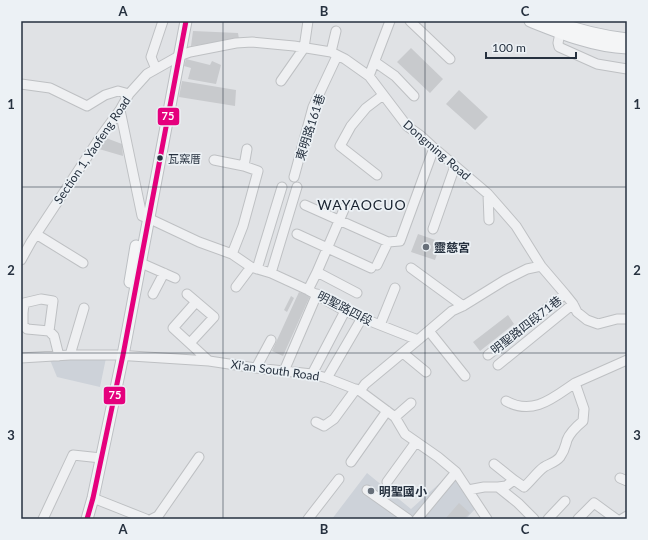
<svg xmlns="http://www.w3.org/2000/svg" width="648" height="540" viewBox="0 0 648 540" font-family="Lato,'Noto Sans TC',sans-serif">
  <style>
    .built { fill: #cdd2d9 }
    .building { fill: #c8cacd }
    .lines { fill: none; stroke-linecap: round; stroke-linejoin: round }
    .minor-casing { stroke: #bec0c3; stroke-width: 11 }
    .major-casing { stroke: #bcbfc3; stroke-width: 13 }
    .minor { stroke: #eff0f2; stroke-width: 9 }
    .major { stroke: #f4f5f6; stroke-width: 11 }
    .bus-1-casing { stroke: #ecf1f5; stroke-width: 8 }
    .bus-1 { stroke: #e5007d; stroke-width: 5 }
    .grid { fill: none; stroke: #26313f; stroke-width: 1; stroke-opacity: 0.55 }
    .bus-dot { fill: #26313f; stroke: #ecf1f5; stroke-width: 1.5 }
    .poi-dot { fill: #676f79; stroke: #ecf1f5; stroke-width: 1.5 }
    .labels { text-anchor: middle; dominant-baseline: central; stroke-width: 3.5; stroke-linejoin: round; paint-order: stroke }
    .bus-label { font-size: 11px; fill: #26313f; stroke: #ecf1f5; text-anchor: start }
    .street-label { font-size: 12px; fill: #26313f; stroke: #ecf1f5 }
    .poi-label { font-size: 12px; font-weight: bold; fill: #26313f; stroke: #ecf1f5; text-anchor: start }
    .quarter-label { font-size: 14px; letter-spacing: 1px; fill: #18222f; stroke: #ecf1f5 }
    .line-badge { stroke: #ecf1f5; stroke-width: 1.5 }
    .badge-label { font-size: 11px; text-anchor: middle; font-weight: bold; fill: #fff }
    .neatline { fill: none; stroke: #26313f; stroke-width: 1.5 }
    .grid-label { font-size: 13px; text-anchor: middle; font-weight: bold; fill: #26313f }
  </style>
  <rect width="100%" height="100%" fill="#e0e2e5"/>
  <path class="built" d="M106,358l-6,29 -43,-10 -7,-17z
    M367,473l44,36 40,-36 24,36 -9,10h-134z"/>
  <path class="building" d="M193,31l45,2 1,6 -48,7z
    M411,48l32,31 -13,14 -33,-31z
    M186,59l24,6 2,-4 9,4 -5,19 -28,-5 3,-11 -7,-2z
    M182,81l54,9 -1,16 -56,-9z
    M459,90l29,27 -13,13 -29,-26z
    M106,138l16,6 1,12 -24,-7z
    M418,234l23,8 -6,18 -24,-8z
    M299,292l11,4 -27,60 -11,-5z
    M291,296l3,2 -7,14 -3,-2z
    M508,315l6,9 -34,27 -7,-9z
    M459,503l11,10 -6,6h-19z"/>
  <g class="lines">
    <g class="minor-casing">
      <path id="minor" d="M410,21l40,38
        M560,33l-2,10 1,4 38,17 30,5
        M331,52l5,-21
        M375,62l20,14 19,20
        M156,69l-5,-12 12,-36
        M369,76l21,-55
        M281,81l23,-33 4,-27
        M21,84l29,4 37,18 18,-11 13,-4 11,3
        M120,110l22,106 6,2 51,24 33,12 19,13 20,6 37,17 37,21 35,14 38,15 34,-29 11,-5 42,-26 22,-11 14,-3
        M214,160l30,6 14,5 -15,55 -11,28
        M244,166l3,-17
        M377,175l-37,-29 11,-20 15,-18 17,-13
        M294,177l19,-70 24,-51
        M488,194l1,26
        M305,205l83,37
        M433,229l22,-63
        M36,234l47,29
        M297,234l74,34
        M388,242l12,-1 34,-93
        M21,260l10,-18 70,-106 19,-26 9,-16 18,-20 32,-18 11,-4 46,-9 16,-1 42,4 37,6 14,7 24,17 38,50 14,10 13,12 54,46 28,32 25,40 24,28 8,10 4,8 10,8 11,4 19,-5h10
        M141,263l34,15
        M377,265l11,-23
        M411,268l52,38
        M257,269l25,-82
        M317,272l40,21
        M271,273l26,-86
        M236,287l15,-20
        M308,290l9,-18 28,-65
        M153,294l11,-21
        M187,294l27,23 -24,26
        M196,302l-23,26 36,33
        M380,325l15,-37
        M49,331l4,-30 -12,-2 -17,4 -1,10v12l4,4 22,2 5,5 5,20
        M429,331l36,45
        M403,353l23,19
        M70,355l14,-47
        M488,355l77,-61
        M21,358l49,-3h46l93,6 47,7 56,6 15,4 33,13 35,26 10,17 33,23 18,15 31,47
        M498,365l75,-61
        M256,368l15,-28
        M284,371l33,-77
        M312,374l33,-63
        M327,378l35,-60
        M360,391l5,-7 53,-44
        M506,401c27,15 47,-3 69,-18
        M395,417l16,-14
        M316,422l8,4 10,-7 22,-30
        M351,462l36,-51
        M494,464l20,16
        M620,478l7,3
        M387,482l29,-40
        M498,487l20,16 16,16
        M367,490l41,29
        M468,490l16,-3h14l8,-1 8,-6 10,7c7,-6 13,-15 20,-20 5,-3 12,-5 16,-10 5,-7 5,-10 7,-17 3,-8 10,-14 16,-19l1,-12 -9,-26 52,-23
        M93,498l53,21
        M43,519l30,-64 28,3
        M152,519l6,-3 41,-59
        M308,519l31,-40
        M417,519l39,-47
        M548,519l17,-18
        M578,519l16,-16 22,16
        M622,519l5,-3"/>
    </g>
    <g class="major-casing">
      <path id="major" d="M530,21c30,12 64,26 97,27
        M553,21c24,9 49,15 74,18
        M130,282l6,-36
        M87,519l6,-21 30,-143 63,-334"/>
    </g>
    <use href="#minor" class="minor"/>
    <use href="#major" class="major"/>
    <g class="bus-1-casing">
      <path id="bus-1" d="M87,519l6,-21 30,-143 63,-334"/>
    </g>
    <use href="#bus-1" class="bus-1"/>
  </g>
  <path class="grid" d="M223,21v498M425,21v498M21,187h606M21,353h606"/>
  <circle class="bus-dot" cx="160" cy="158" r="3.5"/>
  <g class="poi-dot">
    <circle cx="426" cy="247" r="4"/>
    <circle cx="371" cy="491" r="4"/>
  </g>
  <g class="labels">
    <g class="bus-label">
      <text x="168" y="158">瓦窯厝</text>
    </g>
    <g class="street-label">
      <text transform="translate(310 127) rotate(-72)">東明路161巷</text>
      <text transform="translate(92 150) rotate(-56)">Section 1, Yaofeng Road</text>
      <text transform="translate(437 150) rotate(41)">Dongming Road</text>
      <text transform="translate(345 308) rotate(27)">明聖路四段</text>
      <text transform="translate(526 325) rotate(-38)">明聖路四段71巷</text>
      <text transform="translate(275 370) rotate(8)">Xi'an South Road</text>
    </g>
    <g class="poi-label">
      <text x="434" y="247">靈慈宮</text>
      <text x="379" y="491">明聖國小</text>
    </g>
    <g class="quarter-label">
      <text x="362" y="204">WAYAOCUO</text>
    </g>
  </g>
  <g class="line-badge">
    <rect x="157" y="107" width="23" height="19" rx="4" fill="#e5007d"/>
    <rect x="103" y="386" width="23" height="19" rx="4" fill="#e5007d"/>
  </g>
  <g class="badge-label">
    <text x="168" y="120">75</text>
    <text x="115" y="399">75</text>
  </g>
  <rect width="648" height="540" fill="none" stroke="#ecf1f5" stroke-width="44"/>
  <path d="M486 52v6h90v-6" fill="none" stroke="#26313f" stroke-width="2"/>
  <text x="492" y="52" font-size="12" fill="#26313f" stroke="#ecf1f5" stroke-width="3" paint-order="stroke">100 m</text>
  <rect x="22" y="22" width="604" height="496" class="neatline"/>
  <g class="grid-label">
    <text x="123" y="16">A</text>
    <text x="324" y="16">B</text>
    <text x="525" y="16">C</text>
    <text x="11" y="109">1</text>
    <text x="637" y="109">1</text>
    <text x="11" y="275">2</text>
    <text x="637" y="275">2</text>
    <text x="11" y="440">3</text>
    <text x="637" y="440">3</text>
    <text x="123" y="534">A</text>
    <text x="324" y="534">B</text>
    <text x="525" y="534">C</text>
  </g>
</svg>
